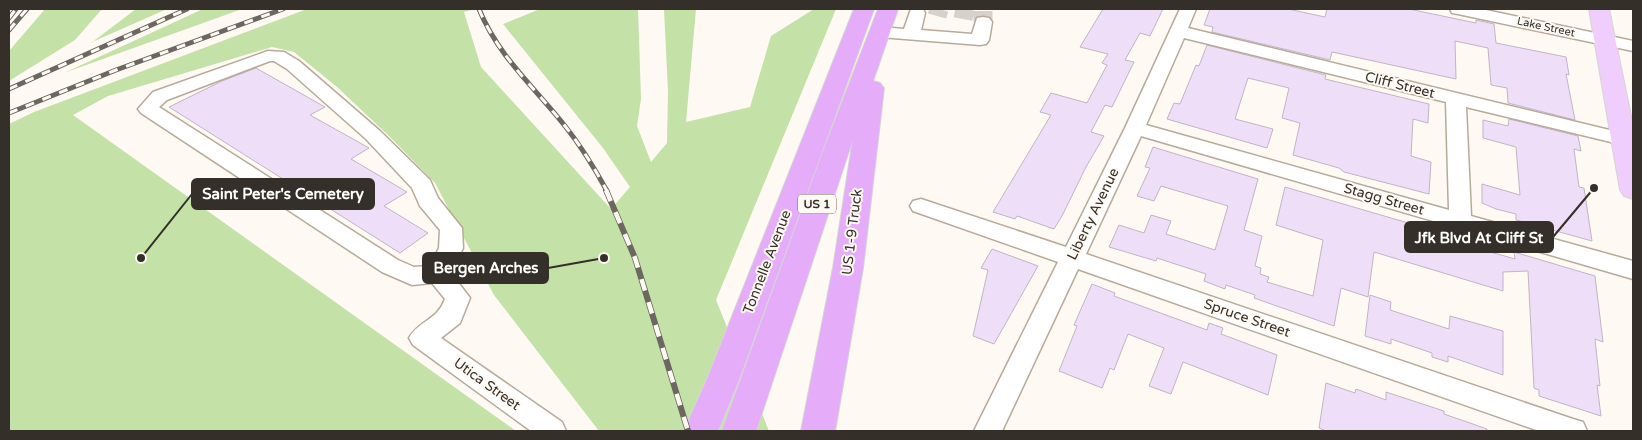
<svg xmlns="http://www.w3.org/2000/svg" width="1642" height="440" viewBox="0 0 1642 440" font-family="'Varela Round',sans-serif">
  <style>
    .green { fill: #c4e1a8 }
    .building { fill: #efdef7; stroke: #c0b5c6 }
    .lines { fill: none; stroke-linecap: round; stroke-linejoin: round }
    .minor-tunnel { stroke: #d6d1ca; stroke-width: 19; stroke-dasharray: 19 9; stroke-linecap: butt }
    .minor-casing { stroke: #b7aa9a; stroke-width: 3 }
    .major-casing { stroke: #d6d5d4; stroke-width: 2 }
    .highway-casing { stroke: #d6d5d4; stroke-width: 2 }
    .minor { fill: #fff; fill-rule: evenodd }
    .major { fill: #efcdfc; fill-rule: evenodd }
    .highway { fill: #e5acfa; fill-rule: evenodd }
    .rail-far1-casing { stroke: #6c6761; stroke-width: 5 }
    .rail-casing { stroke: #6c6761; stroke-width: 6 }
    .rail-far1 { stroke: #fef9f2; stroke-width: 3; stroke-dasharray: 9; stroke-linecap: butt }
    .rail { stroke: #fef9f2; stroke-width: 4.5; stroke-dasharray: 12; stroke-linecap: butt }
    .labels { text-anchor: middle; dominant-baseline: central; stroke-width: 4; stroke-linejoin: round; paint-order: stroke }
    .far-street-label { font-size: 11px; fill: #342f29; stroke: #fef9f2 }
    .shield { fill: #fef9f2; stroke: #716c65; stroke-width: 1 }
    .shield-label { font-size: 12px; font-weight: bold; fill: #342f29 }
    .street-label { font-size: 14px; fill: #342f29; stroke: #fef9f2 }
    .leader { fill: none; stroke: #342f29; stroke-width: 2 }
    .callout-dot { fill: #342f29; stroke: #fef9f2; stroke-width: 2 }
    .callout { fill: #342f29; stroke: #342f29; stroke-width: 2 }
    .callout-label { font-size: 15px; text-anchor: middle; font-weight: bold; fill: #fff }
  </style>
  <rect width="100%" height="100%" fill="#fef9f2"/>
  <path class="green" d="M45,9h57l-27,31 -66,41v-30z
    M136,9h31l-77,34h1z
    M203,9h39l-178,64z
    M307,9h168l-11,3 17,55 130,142 19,-22 -27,-39 -100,-124 37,-15h98l3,90 -4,27 14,36 16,-19 1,-52 -4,-82h32l-10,113 64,-15 21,-71 43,-27h22l-120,291 53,131h-170l-105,-136 -59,-112 -45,-46 -53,-50 -43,-35 -22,-5 -164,49 -35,19 443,316h-507v-307l25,-12z"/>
  <path class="building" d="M1103,9h60l-13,27 -10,-3 -15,27 9,2 -22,45 -7,-2 -14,27 13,4 -18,31 -24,49 -8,13 -37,-13 -2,3 -22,-7 58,-97 -11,-3 11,-19 36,10 20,-38 -5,-2 6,-9 -28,-7z
    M1210,9h78l37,8 2,-8h82l67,14v-3l18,4 2,19 70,14 3,18 -3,-1 9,46 -67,-17 -1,-15 -16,-3 -3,-37 -33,-7 1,38 -124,-27 -2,8 -118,-28 1,-5 -9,-2z
    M1207,45l119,30 -1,4 104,25 -1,19 -15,-4 -2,37 20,6 -2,32 -85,-22 -5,-4 -46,-13 7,-32 -18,-5 7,-30 -41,-10 -13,41 38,10 -6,19 -100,-29 7,-16 6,1 16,-39 3,1z
    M256,68l69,39 -15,8 59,33 -18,11 56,33 -23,14 44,27 -28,20 -231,-146 53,-26z
    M1509,119l69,17 3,15 -7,-2 5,38 5,1 8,53 -76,-21v-6l-20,-5 -14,-6v-19l38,11 -4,-48 -33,-9v-18l25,6z
    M1153,147l105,32 -14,51 18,6 -7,30 6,2 -1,6 9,3 -2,5 46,14 10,-56 -47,-15 9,-38 195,57v5l35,10 -1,-7 81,24 8,66 -8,-3 5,47 -3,-1 4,31 -62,-20v-6l-5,-2 -6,-117 -25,1v19l-129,-39 -6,45 -27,-9 -7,38 -80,-28 1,-3 -29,-10 -1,4 -21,-8 2,-7 -49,-16 -1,3 -47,-14 10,-22 25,8 7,-18 20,6 -5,13 49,16 13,-44 -67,-20 -7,15 -17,-5 13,-28 -5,-1z
    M992,249l46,17 -44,78 -21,-8 15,-66 -7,-2z
    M1092,284l23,9 -1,3 93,34 2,-7 14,5 -2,6 56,21 -9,40 -85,-33 -12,32 -22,-8 15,-38 -36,-14 -14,36 -4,-2 -8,20 -43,-17 18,-45 -3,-1z
    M1370,295l21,7 -1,8 59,19 1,-13 53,15v44l-55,-19v6l-16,-5v-4l-41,-14v5l-26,-8z
    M1326,383l29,10 1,-4 30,11v-8l58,19v3l43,15v2h-161l-7,-3z"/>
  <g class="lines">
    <path class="minor-tunnel" d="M983,11v11
      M937,16l2,-7
      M963,19l2,-10"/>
    <g class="minor-casing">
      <path id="minor" d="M911,9h12l2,4 -4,17 51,4 5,-16 6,-1 6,1 3,4 -3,18 -3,4 -6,1 -100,-8 -6,-1 -3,-4 3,-4 6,-1 24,2z
        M1180,9h16l-8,19 442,107 3,4 -3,4 -7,2 -157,-38 5,109 162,45v18l-492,-143 -55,118 487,165 10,3 4,9h-48l-461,-162 -76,162h-28l84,-169 -145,-51 -3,-5 3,-5 8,-2 145,48 59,-119zM1184,38l262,64 3,108 -303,-85z
        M1450,9h31l152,32v10l-175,-37 -6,-1z
        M268,51l16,1 15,9 81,70 50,49 8,18 24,30 1,20 -12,25 19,25 -10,25 -19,15 121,84 4,9h-35l-118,-86 -4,-7c10,-18 28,-17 36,-39l-13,-16 -20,2 -30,-13 -241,-159 -3,-4 15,-17zM270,61h4l13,8 79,70 46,49 8,18 20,24 -1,18 -9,18 -16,1 -16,-7 -239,-153 8,-7z"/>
    </g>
    <g class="major-casing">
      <path id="major" d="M1589,9h20l24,117v73l-9,-3 -4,-6z"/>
    </g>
    <g class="highway-casing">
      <path id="highway" d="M854,9h20l-134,368 -22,54h-34l24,-54z
        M878,9h20l-25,72 7,2 4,5 -21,180 -28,163h-34l32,-163 20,-129 -97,292h-34l100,-277z"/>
    </g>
    <use href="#minor" class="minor"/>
    <use href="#major" class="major"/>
    <use href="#highway" class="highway"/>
    <g class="rail-far1-casing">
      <path id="rail-far1" d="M479,9c19,47 55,78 86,117 16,20 30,43 42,65
        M9,18l7,-9
        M9,30l18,-21
        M9,89l178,-80
        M9,113l107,-43 167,-61"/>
    </g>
    <g class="rail-casing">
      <path id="rail" d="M606,190l29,68 53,173"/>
    </g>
    <use href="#rail-far1" class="rail-far1"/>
    <use href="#rail" class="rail"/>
  </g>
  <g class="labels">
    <g class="far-street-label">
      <text transform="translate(1546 27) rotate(12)">Lake Street</text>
    </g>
    <rect class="shield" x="798" y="194.5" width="38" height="19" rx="4"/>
    <g class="shield-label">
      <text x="817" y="204">US 1</text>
    </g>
    <g class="street-label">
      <text transform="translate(1400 85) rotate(14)">Cliff Street</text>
      <text transform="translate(1384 199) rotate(16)">Stagg Street</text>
      <text transform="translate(1093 214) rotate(-64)">Liberty Avenue</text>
      <text transform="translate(852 232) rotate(-83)">US 1-9 Truck</text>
      <text transform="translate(767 262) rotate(-69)">Tonnelle Avenue</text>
      <text transform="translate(1247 318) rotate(19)">Spruce Street</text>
      <text transform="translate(487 384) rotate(36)">Utica Street</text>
    </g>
  </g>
  <path class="leader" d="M141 258L192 194M1594 188L1553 237M604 258L548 268"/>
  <g class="callout-dot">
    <circle cx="141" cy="258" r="5"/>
    <circle cx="1594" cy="188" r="5"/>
    <circle cx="604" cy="258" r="5"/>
  </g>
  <g class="callout">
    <rect x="192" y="179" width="182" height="30" rx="5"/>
    <rect x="1405" y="222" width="148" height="30" rx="5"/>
    <rect x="423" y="253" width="125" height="30" rx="5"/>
  </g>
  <g class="callout-label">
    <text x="283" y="199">Saint Peter's Cemetery</text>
    <text x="1479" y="243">Jfk Blvd At Cliff St</text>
    <text x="486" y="273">Bergen Arches</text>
  </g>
  <rect width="1642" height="440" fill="none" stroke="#342f29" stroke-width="20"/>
</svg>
